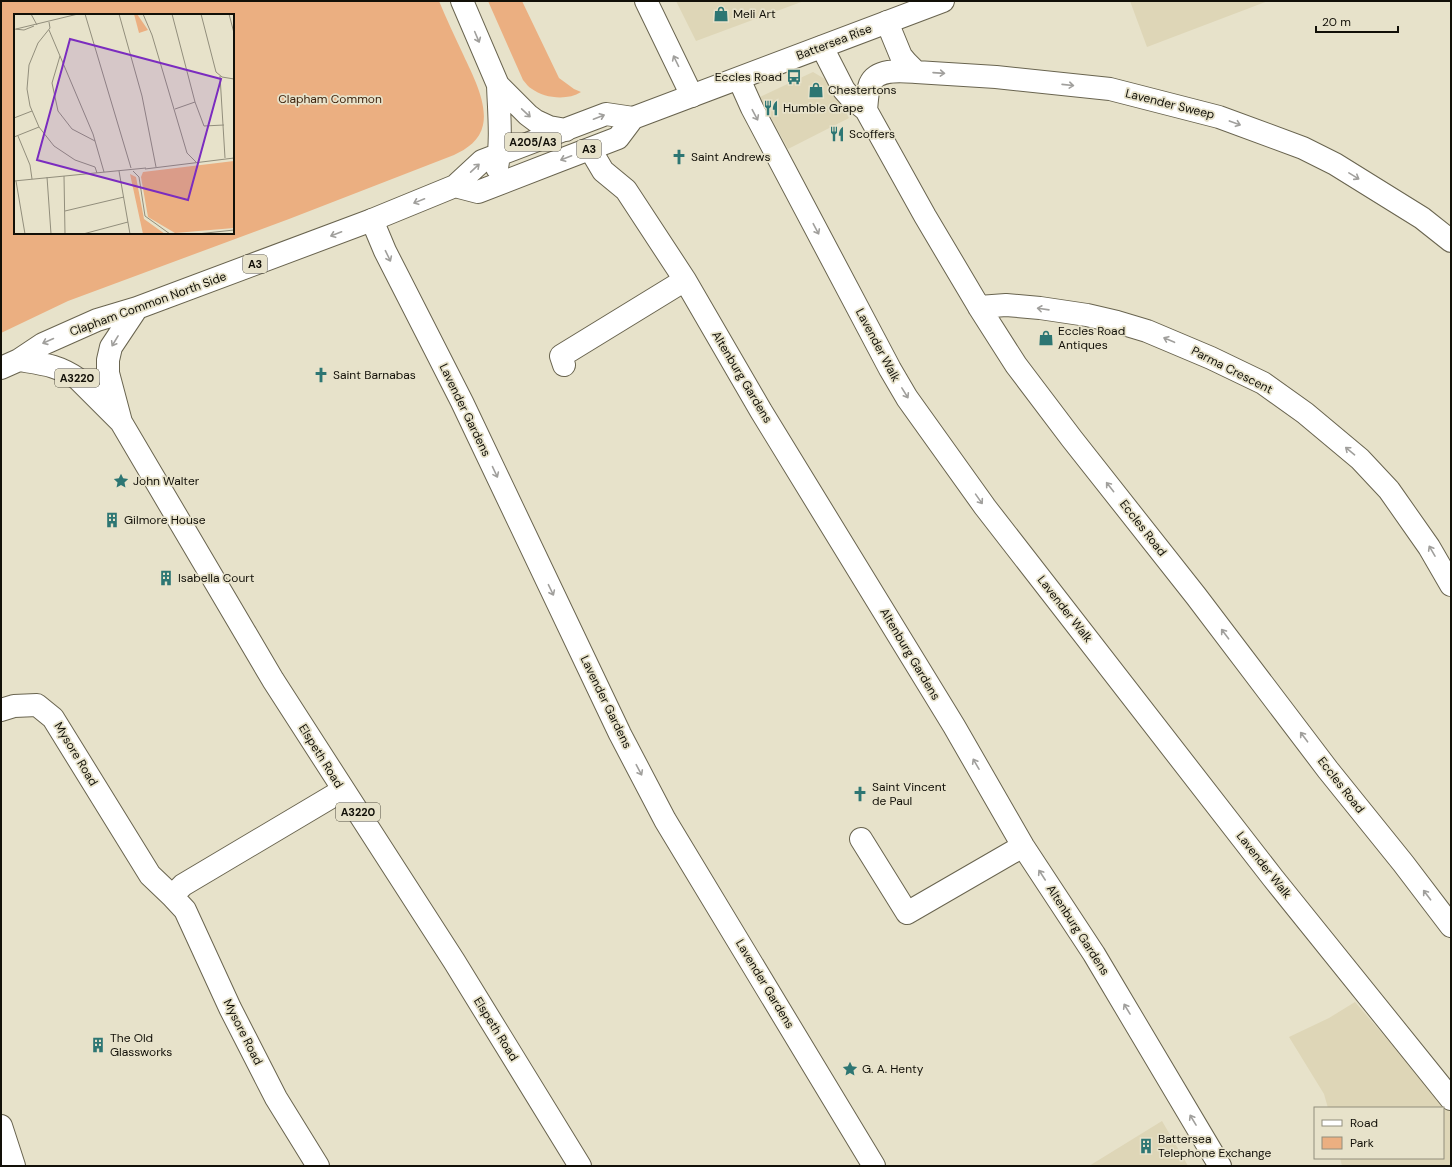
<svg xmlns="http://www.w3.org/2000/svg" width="1452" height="1167" viewBox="0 0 1452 1167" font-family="'DM Sans',sans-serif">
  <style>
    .built { fill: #ded6b7 }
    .park { fill: #ebaf81; fill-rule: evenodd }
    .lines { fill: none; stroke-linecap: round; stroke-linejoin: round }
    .minor-casing { stroke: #69644f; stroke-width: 24 }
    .highway-casing { stroke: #69644f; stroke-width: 24 }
    .minor { stroke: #fff; stroke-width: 22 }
    .highway { stroke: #fff; stroke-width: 22 }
    .oneway { stroke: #a09f9c }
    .labels { text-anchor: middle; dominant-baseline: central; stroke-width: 3.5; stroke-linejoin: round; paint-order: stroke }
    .shield { fill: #e7e2ca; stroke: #524f42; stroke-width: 1 }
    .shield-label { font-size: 11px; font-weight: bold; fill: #121008 }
    .poi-label { font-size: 12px; fill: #121008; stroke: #e7e2ca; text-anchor: start }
    .street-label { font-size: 12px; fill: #121008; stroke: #e7e2ca }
    .park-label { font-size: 12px; fill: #3f240e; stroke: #e7e2ca }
    .inset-road { fill: none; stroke: #928e7c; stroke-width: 1 }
    .view { fill: #7b2cbf; fill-opacity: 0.15; stroke: #7b2cbf; stroke-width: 2 }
    .inset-edge { fill: none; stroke: #121008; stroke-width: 2 }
  </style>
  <rect width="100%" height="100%" fill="#e7e2ca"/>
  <path class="built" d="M676,1h128l-108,40z
    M1130,1h138l-121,46z
    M813,72l17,10 19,36 -61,31 -28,-52z
    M1355,1002l96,111v53h-109l-2,-8h103v-50h-115l-4,-14 -35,-57 40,-19z
    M1162,1121l26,45h-99z"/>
  <path class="park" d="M1,1h438c7,17 15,34 23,51 9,20 26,50 21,73 -3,15 -16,24 -29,30l-165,64 -221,82 -67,32zM15,15h218v218h-218z
    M488,1h34l37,77 15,11 7,3c-14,9 -37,6 -49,-3 -4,-2 -6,-6 -9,-9z"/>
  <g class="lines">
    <g class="minor-casing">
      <path id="minor" d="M646,1l46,95
        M887,22l14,34 5,6 10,10 80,5 114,12 109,28 84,31 32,16 87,54 29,23
        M822,47l22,43 7,8 15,12 59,106 54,91 37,58 56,74 124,157 132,174 75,93 48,63
        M739,79l13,29 138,261 17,29 78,109 288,371 178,221
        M866,110c1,-9 1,-18 4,-26 7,-16 32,-13 46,-12
        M590,149l13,22 23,19 59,90 76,131 193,315 69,120 71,108 126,212
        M372,220l13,31 77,151 158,332 45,86 209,346
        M979,307l27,-2 34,3 47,7 30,7 30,9 64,27 52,25 42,30 55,46 29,31 40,57 22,38
        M564,365l-3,-9 124,-76
        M1,710l13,-4 23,-1 16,13 97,157 22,21
        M861,839l46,74 116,-67
        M1,1126l13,40
        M318,1166l-42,-68 -46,-90 -45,-98 -13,-14 11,-11 160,-95"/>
    </g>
    <g class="highway-casing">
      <path id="highway" d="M462,1l36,84 30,30 8,6 13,6 17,3
        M497,168c5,-28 2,-55 1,-83
        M455,186l23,6 80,-31 60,-23 15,-20 310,-117
        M137,308l-26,39 -3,13v13l13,49 152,258 181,281 126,205
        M19,360c24,4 39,5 59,19l42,42
        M1,368l18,-8 24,-16 54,-24 40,-12 235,-88 83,-34 27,-25 124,-47 27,4"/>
    </g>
    <use href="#minor" class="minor"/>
    <use href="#highway" class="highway"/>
  </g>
  <defs><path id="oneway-shaft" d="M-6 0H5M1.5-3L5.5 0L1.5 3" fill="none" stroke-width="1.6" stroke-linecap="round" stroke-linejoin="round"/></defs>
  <g class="oneway">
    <use href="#oneway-shaft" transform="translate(477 37) rotate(67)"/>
    <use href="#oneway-shaft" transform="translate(676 61) rotate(-116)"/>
    <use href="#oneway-shaft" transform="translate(939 73) rotate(4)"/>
    <use href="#oneway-shaft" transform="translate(1068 85) rotate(6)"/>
    <use href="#oneway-shaft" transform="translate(526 113) rotate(43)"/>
    <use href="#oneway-shaft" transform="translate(755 115) rotate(62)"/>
    <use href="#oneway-shaft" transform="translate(599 117) rotate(-21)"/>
    <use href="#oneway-shaft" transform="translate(1235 123) rotate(20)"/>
    <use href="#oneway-shaft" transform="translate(566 158) rotate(159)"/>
    <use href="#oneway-shaft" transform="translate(475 168) rotate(-43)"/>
    <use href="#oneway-shaft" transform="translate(1354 176) rotate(31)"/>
    <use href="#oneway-shaft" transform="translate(419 201) rotate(158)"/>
    <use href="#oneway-shaft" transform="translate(816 229) rotate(62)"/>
    <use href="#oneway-shaft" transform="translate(336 234) rotate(159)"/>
    <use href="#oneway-shaft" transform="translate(388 256) rotate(64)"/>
    <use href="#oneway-shaft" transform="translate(1043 309) rotate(-172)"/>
    <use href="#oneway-shaft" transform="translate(1169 340) rotate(-157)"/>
    <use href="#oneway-shaft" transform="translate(48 341) rotate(156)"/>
    <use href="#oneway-shaft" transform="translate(115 341) rotate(121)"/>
    <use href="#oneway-shaft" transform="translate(905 393) rotate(58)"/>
    <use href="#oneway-shaft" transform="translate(1350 451) rotate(-140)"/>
    <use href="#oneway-shaft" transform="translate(495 472) rotate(65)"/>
    <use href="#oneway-shaft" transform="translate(1110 487) rotate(-128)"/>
    <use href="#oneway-shaft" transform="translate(979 499) rotate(55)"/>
    <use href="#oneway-shaft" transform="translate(1432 551) rotate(-120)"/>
    <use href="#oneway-shaft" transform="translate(551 590) rotate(64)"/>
    <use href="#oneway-shaft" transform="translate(1225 634) rotate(-127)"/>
    <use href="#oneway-shaft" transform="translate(1304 737) rotate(-127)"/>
    <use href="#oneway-shaft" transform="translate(976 764) rotate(-120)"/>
    <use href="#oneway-shaft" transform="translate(639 770) rotate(62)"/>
    <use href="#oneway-shaft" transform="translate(1042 875) rotate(-123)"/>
    <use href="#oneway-shaft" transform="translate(1427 895) rotate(-127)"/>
    <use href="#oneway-shaft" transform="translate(1127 1009) rotate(-121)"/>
    <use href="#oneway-shaft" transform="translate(1193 1120) rotate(-121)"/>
  </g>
  <defs>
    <g id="shop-bare" transform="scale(1.2)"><path d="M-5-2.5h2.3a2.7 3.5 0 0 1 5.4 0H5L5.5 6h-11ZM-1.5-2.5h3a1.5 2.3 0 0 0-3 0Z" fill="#2d7673" stroke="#e7e2ca" stroke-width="2.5" paint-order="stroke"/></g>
    <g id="bus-bare" transform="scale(1.2)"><path d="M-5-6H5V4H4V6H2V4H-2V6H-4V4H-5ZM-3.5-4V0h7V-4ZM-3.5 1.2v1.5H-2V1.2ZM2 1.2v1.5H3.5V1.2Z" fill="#2d7673" stroke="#e7e2ca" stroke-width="2.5" paint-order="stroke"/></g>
    <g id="restaurant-bare" transform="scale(1.2)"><path d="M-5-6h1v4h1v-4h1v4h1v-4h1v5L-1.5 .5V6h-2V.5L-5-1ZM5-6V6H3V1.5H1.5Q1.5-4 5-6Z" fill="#2d7673" stroke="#e7e2ca" stroke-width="2.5" paint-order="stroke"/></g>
    <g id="church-bare" transform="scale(1.2)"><path d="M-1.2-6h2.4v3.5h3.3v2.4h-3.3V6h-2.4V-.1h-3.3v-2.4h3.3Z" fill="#2d7673" stroke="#e7e2ca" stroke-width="2.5" paint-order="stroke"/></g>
    <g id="sight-bare" transform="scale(1.2)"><path d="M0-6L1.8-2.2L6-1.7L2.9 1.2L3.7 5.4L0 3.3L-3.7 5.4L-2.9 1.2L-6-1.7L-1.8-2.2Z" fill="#2d7673" stroke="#e7e2ca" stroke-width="2.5" paint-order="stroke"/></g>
    <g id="building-bare" transform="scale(1.2)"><path d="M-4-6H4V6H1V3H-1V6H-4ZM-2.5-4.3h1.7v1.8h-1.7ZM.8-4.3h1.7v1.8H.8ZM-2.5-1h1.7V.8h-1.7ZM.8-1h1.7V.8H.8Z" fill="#2d7673" stroke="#e7e2ca" stroke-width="2.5" paint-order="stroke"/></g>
  </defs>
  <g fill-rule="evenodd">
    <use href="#shop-bare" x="721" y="14"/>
    <use href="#bus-bare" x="794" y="77"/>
    <use href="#shop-bare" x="816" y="90"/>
    <use href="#restaurant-bare" x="771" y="108"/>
    <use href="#restaurant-bare" x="837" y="134"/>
    <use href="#church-bare" x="679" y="157"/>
    <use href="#shop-bare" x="1046" y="338"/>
    <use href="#church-bare" x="321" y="375"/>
    <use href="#sight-bare" x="121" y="481"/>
    <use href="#building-bare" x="112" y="520"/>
    <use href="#building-bare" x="166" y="578"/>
    <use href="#church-bare" x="860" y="794"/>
    <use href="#building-bare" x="98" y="1045"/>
    <use href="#sight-bare" x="850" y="1069"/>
    <use href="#building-bare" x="1146" y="1146"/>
  </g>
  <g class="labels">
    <g class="shield">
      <rect x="505" y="133" width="56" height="18" rx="3"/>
      <rect x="577" y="140" width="24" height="18" rx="3"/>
      <rect x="243" y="255" width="24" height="18" rx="3"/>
      <rect x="55" y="369" width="44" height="18" rx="3"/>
      <rect x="336" y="803" width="44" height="18" rx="3"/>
    </g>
    <g class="shield-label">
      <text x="533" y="142">A205/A3</text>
      <text x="589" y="149">A3</text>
      <text x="255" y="264">A3</text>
      <text x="77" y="378">A3220</text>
      <text x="358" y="812">A3220</text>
    </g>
    <g class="poi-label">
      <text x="733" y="14">Meli Art</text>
      <text x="782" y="77" text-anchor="end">Eccles Road</text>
      <text x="828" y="90">Chestertons</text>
      <text x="783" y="108">Humble Grape</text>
      <text x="849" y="134">Scoffers</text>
      <text x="691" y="157">Saint Andrews</text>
      <text x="1058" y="331">Eccles Road<tspan x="1058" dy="14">Antiques</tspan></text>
      <text x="333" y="375">Saint Barnabas</text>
      <text x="133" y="481">John Walter</text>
      <text x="124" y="520">Gilmore House</text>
      <text x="178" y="578">Isabella Court</text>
      <text x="872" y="787">Saint Vincent<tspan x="872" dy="14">de Paul</tspan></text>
      <text x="110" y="1038">The Old<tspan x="110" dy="14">Glassworks</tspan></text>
      <text x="862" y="1069">G. A. Henty</text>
      <text x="1158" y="1139">Battersea<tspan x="1158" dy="14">Telephone Exchange</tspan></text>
    </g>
    <g class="street-label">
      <text transform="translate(834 42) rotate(-21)">Battersea Rise</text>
      <text transform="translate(1170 104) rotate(14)">Lavender Sweep</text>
      <text transform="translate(148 304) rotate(-20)">Clapham Common North Side</text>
      <text transform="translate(878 345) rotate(62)">Lavender Walk</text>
      <text transform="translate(1232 370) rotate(27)">Parma Crescent</text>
      <text transform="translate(742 377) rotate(59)">Altenburg Gardens</text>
      <text transform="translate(465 410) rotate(64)">Lavender Gardens</text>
      <text transform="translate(1143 528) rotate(52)">Eccles Road</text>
      <text transform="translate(1065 609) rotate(52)">Lavender Walk</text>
      <text transform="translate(910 654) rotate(59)">Altenburg Gardens</text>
      <text transform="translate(606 702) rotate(64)">Lavender Gardens</text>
      <text transform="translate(76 754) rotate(59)">Mysore Road</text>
      <text transform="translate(321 756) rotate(58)">Elspeth Road</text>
      <text transform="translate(1341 785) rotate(52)">Eccles Road</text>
      <text transform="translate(1264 865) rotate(52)">Lavender Walk</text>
      <text transform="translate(1078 930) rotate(57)">Altenburg Gardens</text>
      <text transform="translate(765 984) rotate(59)">Lavender Gardens</text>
      <text transform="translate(496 1029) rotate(58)">Elspeth Road</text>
      <text transform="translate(243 1032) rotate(63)">Mysore Road</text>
    </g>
    <g class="park-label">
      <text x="330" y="99">Clapham Common</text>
    </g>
  </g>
  <g transform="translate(14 14)">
    <rect width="220" height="220" fill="#e7e2ca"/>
    <path d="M120,0h3l11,16 -9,3z" fill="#ebaf81"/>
    <path d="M220,147v67l-59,5 -27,-16 -7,-40 2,-5zM116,160l6,3 8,42 21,15h-22z" fill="#ebaf81"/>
    <path class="inset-road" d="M17,0l6,11M71,0l46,154M105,0l23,82 14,71M129,0l9,21 35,118 9,9M158,0l23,88 -20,7M187,0l15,58 6,5 12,2M215,0l5,19M35,8l1,6 -12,15 -9,22 -2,24 3,17 9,21 15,19 21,14 20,7 2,6M0,15l10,1 10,-4M2,15l62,-15M35,16l44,104 11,38M46,42l-8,27 6,28 14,18 23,12M206,62l5,82M181,88l9,24 20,-1M0,104l18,-7M4,122l12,29 2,14M0,123l25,-10M131,155l89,-11M105,157l11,63M119,157l6,6 6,39 25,18M50,162l1,58M33,163l4,57M0,167l132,-13M2,167l9,53M51,197l59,-14M69,220l45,-12M183,220l37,-4"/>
    <path class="view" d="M56,25l151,40 -33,121 -151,-40z"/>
    <rect width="220" height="220" class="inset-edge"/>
  </g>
  <rect width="1452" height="1167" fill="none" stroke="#121008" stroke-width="4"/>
  <rect x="1314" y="1107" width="130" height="52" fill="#e7e2ca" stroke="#928e7c"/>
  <rect x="1322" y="1120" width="20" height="6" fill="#ffffff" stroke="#928e7c"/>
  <text x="1350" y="1127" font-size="12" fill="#121008">Road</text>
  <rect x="1322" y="1137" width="20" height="12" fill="#ebaf81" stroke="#928e7c"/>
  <text x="1350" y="1147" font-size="12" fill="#121008">Park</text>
  <path d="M1316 26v6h82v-6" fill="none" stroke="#121008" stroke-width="2"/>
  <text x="1322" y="26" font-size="12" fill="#121008" stroke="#e7e2ca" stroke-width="3" paint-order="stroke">20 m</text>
</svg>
